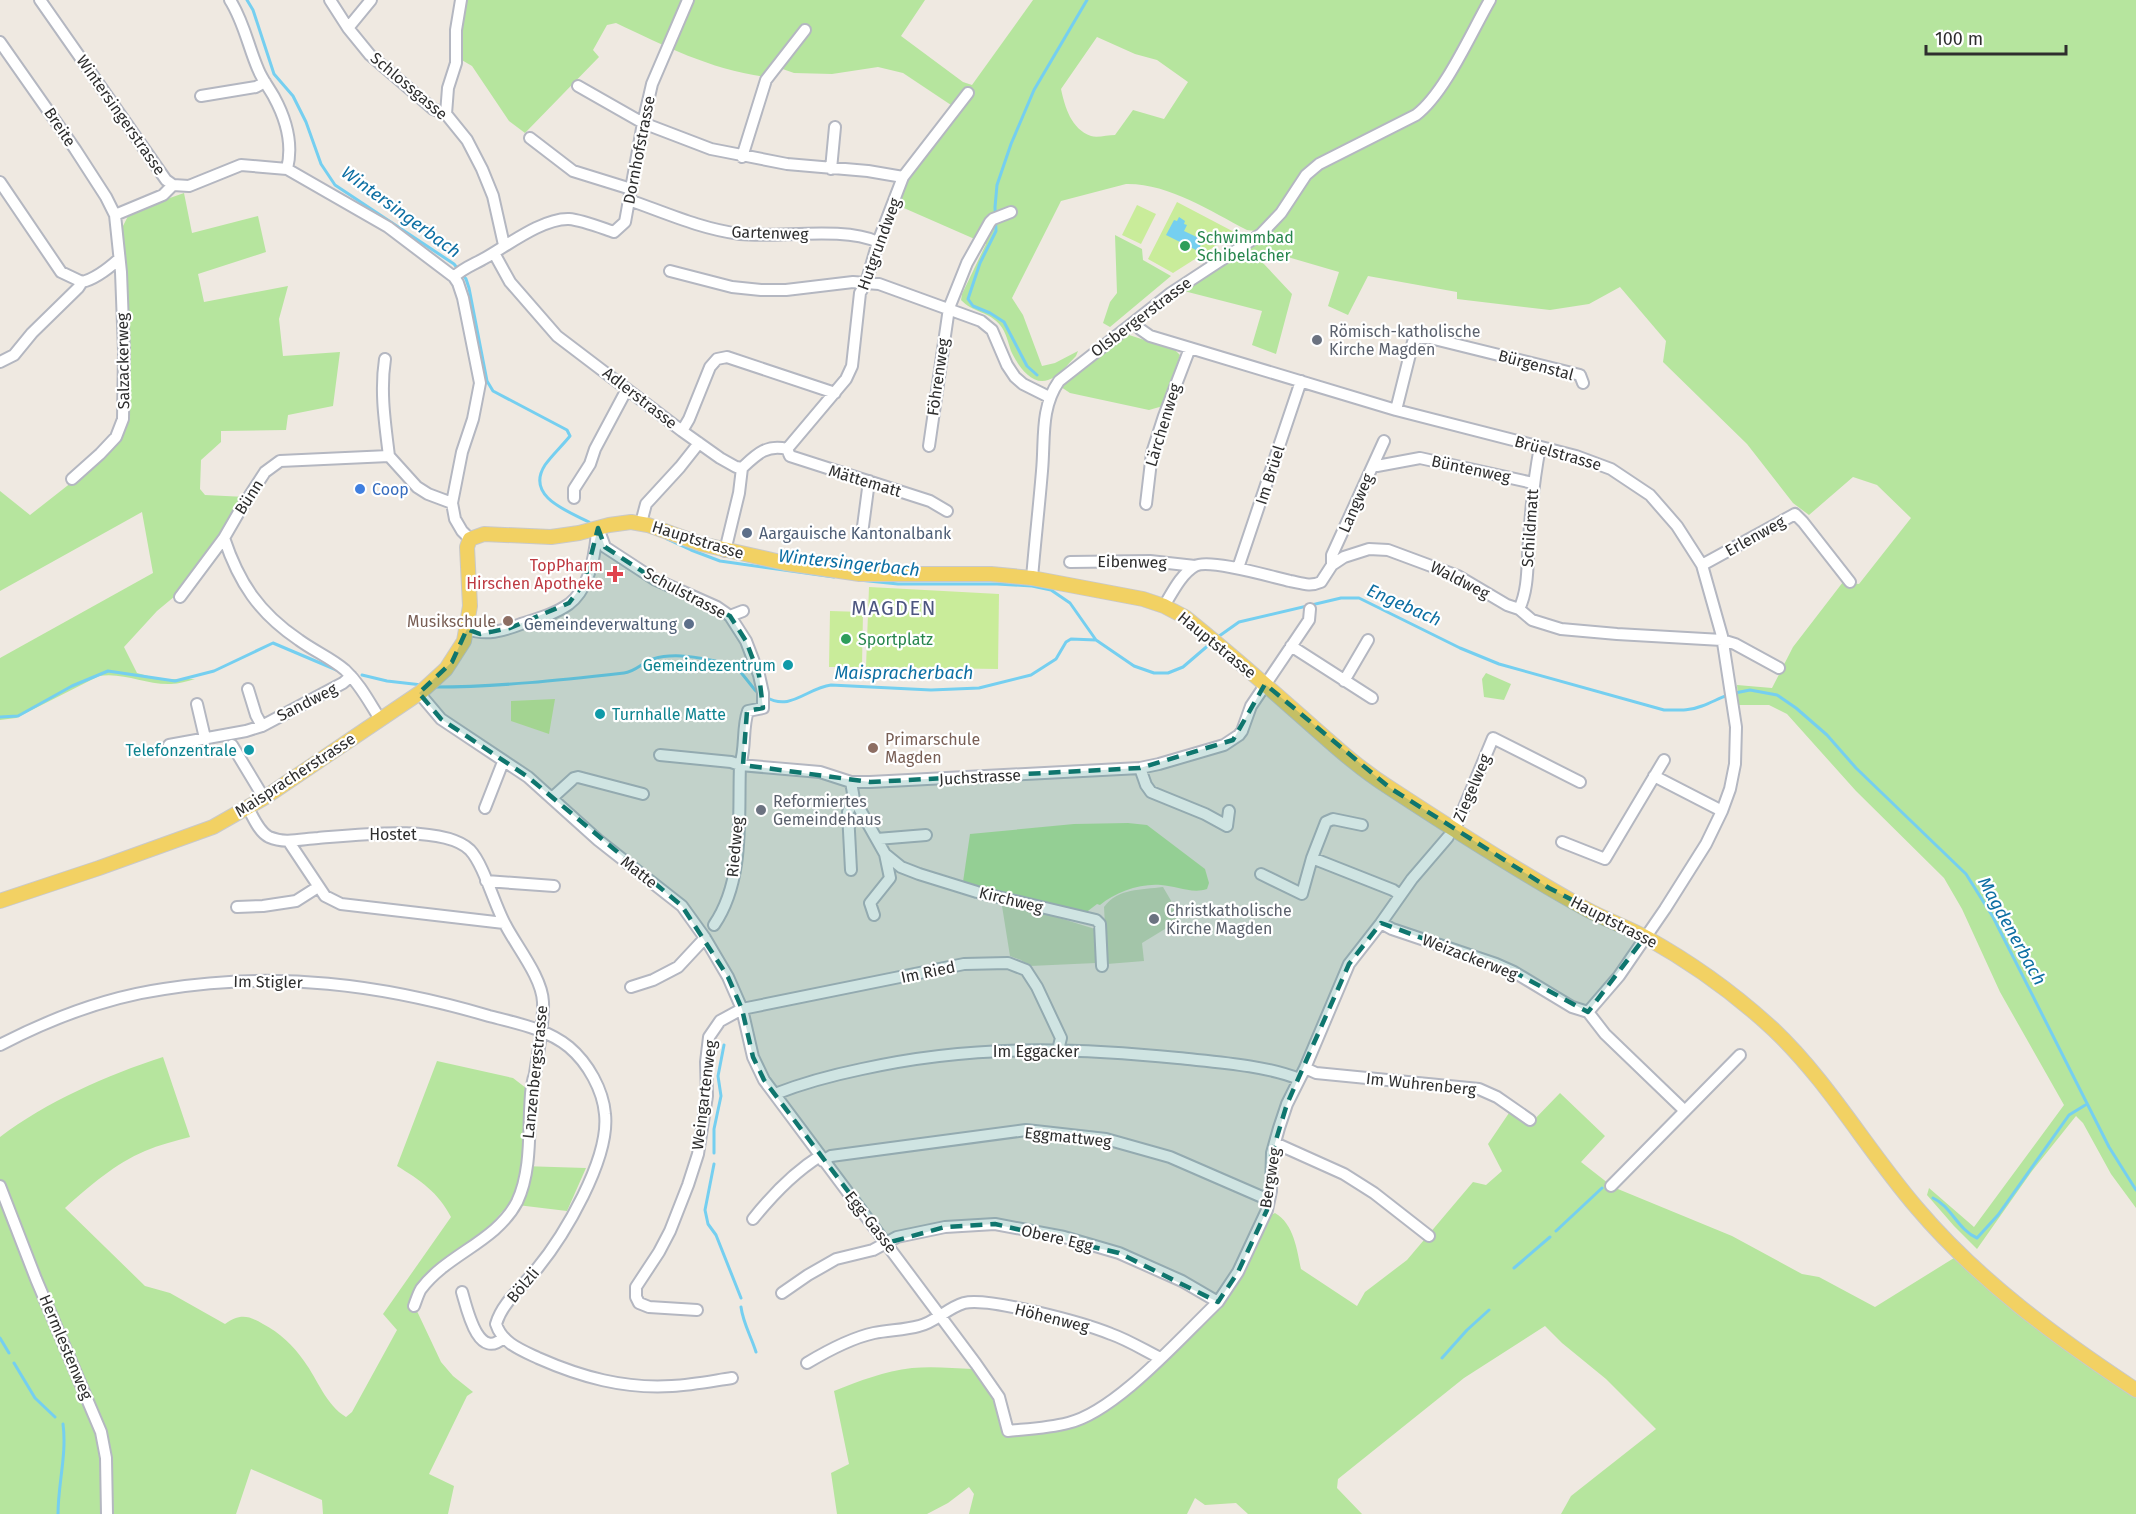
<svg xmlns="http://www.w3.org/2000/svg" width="2136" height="1514" viewBox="0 0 2136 1514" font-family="'Fira Sans',sans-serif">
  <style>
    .green { fill: #b6e59e; fill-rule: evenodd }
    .cemetery { fill: #c8d9b8 }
    .pitch { fill: #c9ec9a }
    .water { fill: #75cff0 }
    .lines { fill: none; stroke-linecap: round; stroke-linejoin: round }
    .stream { stroke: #75cff0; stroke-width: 3 }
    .minor-casing { stroke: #b4b7c1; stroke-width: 14 }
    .major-casing { stroke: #c9c9c9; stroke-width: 16 }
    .minor { stroke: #fff; stroke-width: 10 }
    .major { stroke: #f2d163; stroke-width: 14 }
    .marked { fill: #0f766e; fill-opacity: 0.2; stroke: #0f766e; stroke-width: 4.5; stroke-dasharray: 12 8; stroke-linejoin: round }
    .leisure-dot { fill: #2e9e5b; stroke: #fff; stroke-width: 2 }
    .worship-dot { fill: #6b7280; stroke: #fff; stroke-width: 2 }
    .shop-dot { fill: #3f7fe0; stroke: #fff; stroke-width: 2 }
    .service-dot { fill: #5c6f8a; stroke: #fff; stroke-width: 2 }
    .health-dot { fill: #e0444e; stroke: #fff; stroke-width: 2 }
    .education-dot { fill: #8d6e63; stroke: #fff; stroke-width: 2 }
    .culture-dot { fill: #0f9aa8; stroke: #fff; stroke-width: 2 }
    .labels { text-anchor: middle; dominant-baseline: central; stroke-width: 4.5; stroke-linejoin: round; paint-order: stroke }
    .street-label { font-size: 16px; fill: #2e2e2e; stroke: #fff }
    .leisure-label { font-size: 16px; fill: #27864d; stroke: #fff; text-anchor: start }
    .worship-label { font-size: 16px; fill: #5b616d; stroke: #fff; text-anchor: start }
    .shop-label { font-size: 16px; fill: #366cbe; stroke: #fff; text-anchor: start }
    .service-label { font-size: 16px; fill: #4e5e75; stroke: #fff; text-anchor: start }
    .health-label { font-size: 16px; fill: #be3a42; stroke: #fff; text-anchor: end }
    .education-label { font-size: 16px; fill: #785e54; stroke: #fff; text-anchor: end }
    .culture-label { font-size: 16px; fill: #0d838f; stroke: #fff; text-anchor: end }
    .water-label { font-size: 18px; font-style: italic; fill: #0d6fa3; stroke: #fff }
    .quarter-label { font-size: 20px; letter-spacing: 1.5px; fill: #4d5680; stroke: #fff }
  </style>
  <rect width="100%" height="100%" fill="#efe9e1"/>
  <path class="green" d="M465,0h460l-24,36 62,46 9,3 61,-85h452c-21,39 -39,88 -76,114l-96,47 -42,56 -16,14 -8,-1c-37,-19 -79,-47 -121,-46l-65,17 -49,97 11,17 19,51 13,-3 23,-12 -2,5c-7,7 -18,21 -28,24 -17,6 -31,-16 -37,-29 -3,-9 -5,-19 -11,-26 -10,-13 -28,-13 -39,-25l1,-6 24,-50 -89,-39 12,-30 45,-68 -51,-34 -25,-6 -46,7 -38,-1 -20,-7 -8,11c-57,-8 -99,-30 -150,-54l-9,2 -14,25 6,7 -74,76 -16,-12 -37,-55 -12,-7v-12zM1097,37l38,17 22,6 31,22 -24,37 -31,-9 -18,25c-7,0 -18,3 -24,1 -20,-7 -26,-29 -30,-47z
    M1495,0h641v1208l-25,-34 -28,-51 -7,-7 -44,55 -55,78 -23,-23 -27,-31 2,-7 45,39 90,-122 -64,-113 -38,-83 -18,-31 -88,-87 -69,-77 -18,-9h-30l-2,-20 35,3 21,-41 50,-65 16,2 52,-66 -34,-33 -24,-8 -44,38 -16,-12 -46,-59 -84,-82 3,-21 -46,-54 -31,17 -39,6 -93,-11v-7l-89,-16 -20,39 -20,-9 11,-34 -65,-19 -11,10 29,31 -16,60 -24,-9 10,-34 -82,-21 93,-61 30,-43 23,-21 83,-40 15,-9 10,-10 12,-18z
    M184,193l8,40 66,-17 8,36 -68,22 6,28 84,-16 -9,33 4,37 57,-4 -7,54 -45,9 -2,15 -65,1v11l-20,18 -1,29 5,6 41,2 -65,94 -24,20 -33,36 13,26 22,6h36c-8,2 -16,5 -24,5 -25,1 -47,-12 -72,-8l-83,42 -16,2v-62l153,-85 -11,-61 -142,79v-100l30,24 51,-40 46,-57 3,-23 -8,-167 6,-12 8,-6z
    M1115,235l27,14 1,11 28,16 -61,51 -7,-4 7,-21 7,-9z
    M1126,334l49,16 5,5 -17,51 -14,4 -79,-17 -9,-6z
    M1486,673l25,11 -7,16 -20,-3 -2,-18z
    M1128,823l19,2 58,44 4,14 -2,6c-15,5 -31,-3 -46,-4 -20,-2 -46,7 -61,20l-3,-1 -13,10 -121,-32 7,-48 104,-10z
    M163,1057l27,80c-15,4 -31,8 -45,14 -29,12 -57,36 -80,57l80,78 25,7 55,31c14,-10 23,-9 38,0 17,9 30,21 41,37 14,19 22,44 42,56l6,-5 45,-82 -14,-16 68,-97c-13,-25 -31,-37 -54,-51l40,-105 76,17 13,10 -4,78 64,2 -19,43 -58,-7 -29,33 -43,31 -21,41 25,53 12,14 20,16 -6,4 -38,78 25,12 -6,28h-125l-1,-14 -71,-31 -15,45h-236v-377c46,-35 107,-62 163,-80z
    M1560,1093l45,43 -24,26 32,25 119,49 70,38 17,3 56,30 79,-49 145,114 37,23v119h-575l10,-18 85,-67 -50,-50 -44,-36 -17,-17 -81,52 -126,101 -1,9 25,26h-114l-12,-11 -31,2 -10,-7 -8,16h-218l5,-20 -5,-7 -21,16 -21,11h-90l-6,-41 18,-9 -15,-73c26,-10 50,-20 78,-23 20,-2 41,0 61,1l5,1 17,26 9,34 68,-5 93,-66 33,-29 32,-37 11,-17 30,-61 4,-2c19,11 22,37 26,56l56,37 8,-14 42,-32 66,-78 13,3 16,-14 -14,-27 21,-31 20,12z"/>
  <path class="cemetery" d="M1163,887l17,29 -2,5 -36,22 2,18 -37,3 -3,-57c14,-19 37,-17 59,-20z
    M1002,906l51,10 42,13 1,34 -66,3 -9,-6 -11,-4z"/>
  <path class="pitch" d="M1177,202l59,31 -63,40 -25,-14z
    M1137,205l19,9 -15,30 -19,-9z
    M869,587l130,7 -1,75 -132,-2z
    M830,611l33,1 -1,55h-33z
    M555,699l-6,35 -38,-13v-20z"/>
  <path class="water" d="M1179,217l6,4 -1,3 3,1 -3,6 19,9 -5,11 -32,-16 8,-15 3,1z"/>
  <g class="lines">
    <path class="stream" d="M247,0l6,10 21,64 19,22 13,26 15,42 14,21 119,79 12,15 3,9 18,93 6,10 74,39 3,6c-8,10 -18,19 -25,29 -20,31 22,46 44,57
      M1037,375l-10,-9 -23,-44 -14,-9 -17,-7 -5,-7 12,-36 16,-32 -1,-24 2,-22 14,-41 23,-54 53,-90
      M667,539l24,11 29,11 114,16
      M859,580l39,4h99l35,2 19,4 19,13 26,37 38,26 20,7h14l15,-6 28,-24
      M1215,639l24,-17 102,-24h18l101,50 39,16 165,46c13,0 26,1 38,-4 9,-3 17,-8 26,-11
      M362,675l25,6 35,4
      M435,687c63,0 126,-7 189,-14 11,-1 19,-11 29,-14 25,-8 56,1 82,6l20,25 5,4
      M1735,693l15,-3 27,5 19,13 31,27 29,33 110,106 27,43 116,230 27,43
      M766,697c24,15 41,-9 65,-12l100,5 48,-2 52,-13 25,-16 10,-17 5,-3 25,1
      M0,717l18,-1 54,-30 36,-15 67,10 39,-10 59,-28 66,28
      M714,1153v-24l7,-33 -3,-20 6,-31
      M714,1164l-9,46 3,14 8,11 25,63
      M1933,1198c18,8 25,32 44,40l21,-23 71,-100 18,-11
      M1556,1231l46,-43
      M1514,1268l36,-31
      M741,1307c2,16 10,29 15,45
      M0,1338l9,15
      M1442,1358l25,-28 22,-20
      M14,1363l21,35 20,19
      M58,1514c0,-30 9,-60 5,-90"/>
    <g class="minor-casing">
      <path id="minor" d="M40,0l126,180 7,5 16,1 52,-21 46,4 101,58 66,50 4,6 5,15 17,85 -7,36 -11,33 -10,51 3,16 7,12 8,8
        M230,0c14,22 18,46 28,69 4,10 11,19 16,28 12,22 19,48 13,72
        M330,0l18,28 22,27 63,54 13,5 21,26 15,29 11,27 11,49
        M348,28l23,-28
        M0,42l75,107 31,48 9,18 6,57 3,79 -1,68 -7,18 -16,17 -28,25
        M578,86l65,37 68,26 76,15 81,7 35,6
        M201,96l55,-9 9,-5
        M446,114l2,-26 8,-25v-33l5,-30
        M530,138l43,33 58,18
        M742,157l24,-77 39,-50
        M831,169l4,-42
        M0,182l61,90 21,10
        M629,200c37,13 72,29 111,34 39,4 103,-8 138,8
        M115,215l48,-20 10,-10
        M494,253l16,29 47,54 125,95 38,27 16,9 6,1
        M670,271l62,16 29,3h25l67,-8 26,2 102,37 11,9 15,35 8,12 8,7 26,13
        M454,277c9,-9 21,-13 31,-19 23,-13 58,-40 84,-39 13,1 33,9 45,13l11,-10 18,-99 9,-39 36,-84
        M1134,322l6,7 10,7 40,12 206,62 180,46 35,13 39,26 27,31 25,39 20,71 14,91 -1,37 -5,25 -8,22 -16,33 -41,65 -46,67 -31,36
        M385,359c-5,33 0,64 4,97
        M0,362l14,-7 18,-22 46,-45 4,-6c13,-3 27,-14 37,-23
        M1396,410l17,-68 5,-4h12l150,37 3,8
        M682,431l7,-12 21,-52 7,-8 10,-2 108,36
        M929,446l20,-138 18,-45 23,-41 3,-3 18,-7
        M787,449l3,7 140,45 17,10
        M389,456l28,31 11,7 24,9
        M1373,465l4,1 43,-8 113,25
        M742,468c14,-13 24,-24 45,-19l59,-70 6,-13 8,-73 6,-10 12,-41 25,-65 65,-84
        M574,498v-9l16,-25 5,-15 32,-60
        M1146,504l6,-51 12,-37 26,-68
        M641,523l5,-19 34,-37 19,-24
        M598,528l7,19 49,32 63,28 13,9 16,25 13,34 4,18v15l-15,3c-6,17 -2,37 -8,54 -2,52 5,115 -26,160
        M862,534l7,-53
        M224,538c15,45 35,75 75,102 15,11 32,18 46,30 15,14 24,32 35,49
        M725,551l14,-58 3,-25
        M1070,562l80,-1 45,5
        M1332,565v-10l52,-114
        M1702,565l93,-51 8,8 47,60
        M1238,568l63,-187
        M1032,578c3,-36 7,-71 10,-107 3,-31 -2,-63 17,-90l112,-88 90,-59 20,-21 25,-38 13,-11 97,-49c29,-22 55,-82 74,-115
        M180,597l44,-59 15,-26 26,-40 15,-11 109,-5
        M1164,606c8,-13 17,-32 31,-40 14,-8 77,11 95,15 11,2 20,6 31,1l11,-17 12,-8 25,-8 19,1 70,26 49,29 12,4 13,11 29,9 56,5 105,6 13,4 44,24
        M1519,609c10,-20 8,-47 10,-69 2,-32 5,-62 11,-93
        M730,616l13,-5
        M467,629c19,7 36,2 54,-5 16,-5 34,-10 48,-20 20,-15 26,-49 28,-72
        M1291,646l81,52
        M1344,681l24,-41
        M248,689l8,26 6,11
        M419,693l22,26 87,58 70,63 84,66 23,32 23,39 14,32 11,48 11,23 212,284 23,33 9,34c20,-2 41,-3 60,-8 48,-11 114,-87 150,-121l20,-30 29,-62 4,-19 1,-38 7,-25 8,-24 18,-36 44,-104 32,-41 31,-44 36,-42
        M197,704l8,34
        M169,745l77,-14 16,-5 81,-43 8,-7
        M232,745l32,53
        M660,755l71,7 9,3 80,7 31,10h19l270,-14 19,-4 65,-19 15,-10 3,-4 9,-25 58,-86 1,-11
        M1140,768l6,17 5,7 54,22 22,12 2,-15
        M1654,776l68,35
        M851,782l3,17 31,55 16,13 18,7 58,18 119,28 4,4 2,42
        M552,798l22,-20 4,-1 65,17
        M248,808c5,9 11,24 21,29 16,7 32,2 49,1 36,-3 126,-14 152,12 14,15 24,54 35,74 11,22 37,53 38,78 1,23 -5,49 -8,72 -5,13 -4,23 -5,37 -1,29 0,64 -13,91 -21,40 -70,52 -96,87 -3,5 -5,12 -7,17
        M485,808l18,-46
        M1455,829l38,-91 87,44
        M877,839l49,-4
        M289,842l36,54 16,8 163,19
        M1562,842l43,17 59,-99
        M1312,858l81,32 7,5
        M851,870l-3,-58 6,-13
        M1261,874l41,20 10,-36 14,-36 7,-3 29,6
        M486,881l68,5
        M237,907l26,-1 33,-5 22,-14
        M874,915l-4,-12 20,-25 -5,-24
        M1381,923l11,6 104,35 18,8 58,35 16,5 17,22 80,77
        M631,987l22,-7 25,-13 27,-29
        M0,1045c50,-26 108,-48 164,-56 112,-18 217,-5 325,27 27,7 58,13 80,31 19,16 34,43 36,67 5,45 -41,122 -69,156 -14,17 -34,33 -40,54 6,19 25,26 42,34 43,19 86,31 134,28 20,-1 40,-5 60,-8
        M1305,1068l11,5 163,16 18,8 33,23
        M775,1094c28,-11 58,-19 87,-25 107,-24 208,-22 316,-11 36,4 87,7 121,21
        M1275,1143l69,31 30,19 55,43
        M823,1161l8,-5 195,-26 80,9 64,18 99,43
        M0,1186l36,93 65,153 5,26 1,56
        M1611,1186l129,-131
        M753,1219c20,-25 40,-46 67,-63
        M462,1292c5,17 16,69 41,46
        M782,1293l26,-18 28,-16 37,-9 24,-13 48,-10 50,-3 69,13 55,16 63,28 36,21
        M697,1310l-48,-3 -10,-4 -3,-6v-10l23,-35 11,-21 18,-46 10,-31 9,-58 -1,-34 3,-25 11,-16 22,-12 222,-45 44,-1 18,7 11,17 24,51 -3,12
        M807,1363c20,-12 44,-25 67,-30 15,-3 31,-3 45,-7 17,-4 28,-18 45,-23 25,-6 120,20 147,31 17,6 33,16 49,24"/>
    </g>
    <g class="major-casing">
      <path id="major" d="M0,901l99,-33 114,-41 51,-29 157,-106 25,-23 18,-28 6,-35 -3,-59 3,-8 14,-5 67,3 28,-4 30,-8 22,-3 17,3 53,19 84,19 75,11h131l41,4 111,21 21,7 21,11c37,30 73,61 109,93 31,27 61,56 96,78 64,42 129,84 196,121 20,11 41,18 61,29 45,25 88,56 126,91 56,53 94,121 144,179 61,72 140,130 219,182"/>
    </g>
    <use href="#minor" class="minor"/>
    <use href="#major" class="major"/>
  </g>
  <path class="marked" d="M598,528l7,19 49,32 76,37 16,25 13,34 4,33 -16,3 -4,54 127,17 270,-14 93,-28 32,-56 125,104 159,100 96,49 -57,75 -74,-40 -133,-49 -32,41 -62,140 -15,49 -5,57 -29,62 -20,30 -99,-49 -124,-29 -50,3 -58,16 -123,-163 -11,-23 -11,-48 -14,-32 -46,-71 -154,-129 -87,-58 -22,-26 33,-31 15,-33 13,5 30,-6 59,-25 15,-20z"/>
  <g class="leisure-dot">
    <circle cx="1185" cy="246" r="6"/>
    <circle cx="846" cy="639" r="6"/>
  </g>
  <g class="worship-dot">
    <circle cx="1317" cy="340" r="6"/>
    <circle cx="761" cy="810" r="6"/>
    <circle cx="1154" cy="919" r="6"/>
  </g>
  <circle class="shop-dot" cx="360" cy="489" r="6"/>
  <g class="service-dot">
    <circle cx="747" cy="533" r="6"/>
    <circle cx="689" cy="624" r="6"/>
  </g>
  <path class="health-dot" d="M612 565h6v6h6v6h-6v6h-6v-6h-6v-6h6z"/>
  <g class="education-dot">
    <circle cx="508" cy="621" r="6"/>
    <circle cx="873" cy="748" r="6"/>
  </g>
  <g class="culture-dot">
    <circle cx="788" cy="665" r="6"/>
    <circle cx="600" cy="714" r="6"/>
    <circle cx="249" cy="750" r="6"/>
  </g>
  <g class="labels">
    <g class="street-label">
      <text transform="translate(409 86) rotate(40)">Schlossgasse</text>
      <text transform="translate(121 115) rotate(55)">Wintersingerstrasse</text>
      <text transform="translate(60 127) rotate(56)">Breite</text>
      <text transform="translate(639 150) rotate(-79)">Dornhofstrasse</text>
      <text transform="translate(770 233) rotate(2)">Gartenweg</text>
      <text transform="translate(879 244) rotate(-70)">Hutgrundweg</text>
      <text transform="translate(1141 317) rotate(-37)">Olsbergerstrasse</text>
      <text transform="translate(123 361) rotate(-91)">Salzackerweg</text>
      <text transform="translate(1536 365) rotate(15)">Bürgenstal</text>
      <text transform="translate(938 377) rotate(-82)">Föhrenweg</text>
      <text transform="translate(640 398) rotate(38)">Adlerstrasse</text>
      <text transform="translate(1163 425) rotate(-73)">Lärchenweg</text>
      <text transform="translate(1558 453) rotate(16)">Brüelstrasse</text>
      <text transform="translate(1471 469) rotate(12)">Büntenweg</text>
      <text transform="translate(1270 475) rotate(-72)">Im Brüel</text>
      <text transform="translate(865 481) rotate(17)">Mättematt</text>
      <text transform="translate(249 497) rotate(-57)">Bünn</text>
      <text transform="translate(1356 503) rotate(-66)">Langweg</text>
      <text transform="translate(1530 528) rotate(-86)">Schildmatt</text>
      <text transform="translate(1755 536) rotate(-29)">Erlenweg</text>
      <text transform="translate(698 540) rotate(17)">Hauptstrasse</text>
      <text transform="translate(1132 562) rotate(1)">Eibenweg</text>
      <text transform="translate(1460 580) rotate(27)">Waldweg</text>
      <text transform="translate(685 593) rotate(28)">Schulstrasse</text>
      <text transform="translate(1217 645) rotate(39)">Hauptstrasse</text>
      <text transform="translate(307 702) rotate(-27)">Sandweg</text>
      <text transform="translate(295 775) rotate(-33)">Maispracherstrasse</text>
      <text transform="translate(980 777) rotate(-3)">Juchstrasse</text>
      <text transform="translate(1472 788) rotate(-67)">Ziegelweg</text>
      <text x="393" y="834">Hostet</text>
      <text transform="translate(735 847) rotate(-85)">Riedweg</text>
      <text transform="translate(639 872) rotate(38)">Matte</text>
      <text transform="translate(1011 900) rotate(14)">Kirchweg</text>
      <text transform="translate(1614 922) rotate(27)">Hauptstrasse</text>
      <text transform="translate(1470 957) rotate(21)">Weizackerweg</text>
      <text transform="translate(928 972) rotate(-12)">Im Ried</text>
      <text transform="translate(268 982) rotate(1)">Im Stigler</text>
      <text x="1036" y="1051">Im Eggacker</text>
      <text transform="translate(535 1072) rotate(-84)">Lanzenbergstrasse</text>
      <text transform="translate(1421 1084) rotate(6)">Im Wuhrenberg</text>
      <text transform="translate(704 1095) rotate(-83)">Weingartenweg</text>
      <text transform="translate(1068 1137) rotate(6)">Eggmattweg</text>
      <text transform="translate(1270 1178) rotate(-81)">Bergweg</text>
      <text transform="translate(871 1222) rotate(52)">Egg-Gasse</text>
      <text transform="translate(1057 1238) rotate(13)">Obere Egg</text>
      <text transform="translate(523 1285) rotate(-50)">Bölzli</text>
      <text transform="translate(1052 1318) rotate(14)">Höhenweg</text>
      <text transform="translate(66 1347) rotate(67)">Hermlestenweg</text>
    </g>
    <g class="leisure-label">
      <text x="1197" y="237">Schwimmbad<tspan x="1197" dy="18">Schibelacher</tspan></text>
      <text x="858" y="639">Sportplatz</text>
    </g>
    <g class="worship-label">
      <text x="1329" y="331">Römisch-katholische<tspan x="1329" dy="18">Kirche Magden</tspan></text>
      <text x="773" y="801">Reformiertes<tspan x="773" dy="18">Gemeindehaus</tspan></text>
      <text x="1166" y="910">Christkatholische<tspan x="1166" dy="18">Kirche Magden</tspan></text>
    </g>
    <g class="shop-label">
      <text x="372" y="489">Coop</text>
    </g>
    <g class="service-label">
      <text x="759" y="533">Aargauische Kantonalbank</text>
      <text x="677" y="624" text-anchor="end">Gemeindeverwaltung</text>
    </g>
    <g class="health-label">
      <text x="603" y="565">TopPharm<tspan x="603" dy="18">Hirschen Apotheke</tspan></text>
    </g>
    <g class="education-label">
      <text x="496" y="621">Musikschule</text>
      <text x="885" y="739" text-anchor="start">Primarschule<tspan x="885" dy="18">Magden</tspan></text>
    </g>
    <g class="culture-label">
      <text x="776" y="665">Gemeindezentrum</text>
      <text x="612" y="714" text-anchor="start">Turnhalle Matte</text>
      <text x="237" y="750">Telefonzentrale</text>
    </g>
    <g class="water-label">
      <text transform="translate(401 212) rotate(36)">Wintersingerbach</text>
      <text transform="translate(849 563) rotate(6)">Wintersingerbach</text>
      <text transform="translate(1404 605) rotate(24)">Engebach</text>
      <text x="904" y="673">Maispracherbach</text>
      <text transform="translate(2012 931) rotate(61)">Magdenerbach</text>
    </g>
    <g class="quarter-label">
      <text x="894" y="608">MAGDEN</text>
    </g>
  </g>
  <path d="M1926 45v9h140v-9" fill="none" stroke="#2e2e2e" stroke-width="3"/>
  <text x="1935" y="45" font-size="18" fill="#2e2e2e" stroke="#ffffff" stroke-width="4.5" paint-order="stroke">100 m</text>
</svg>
